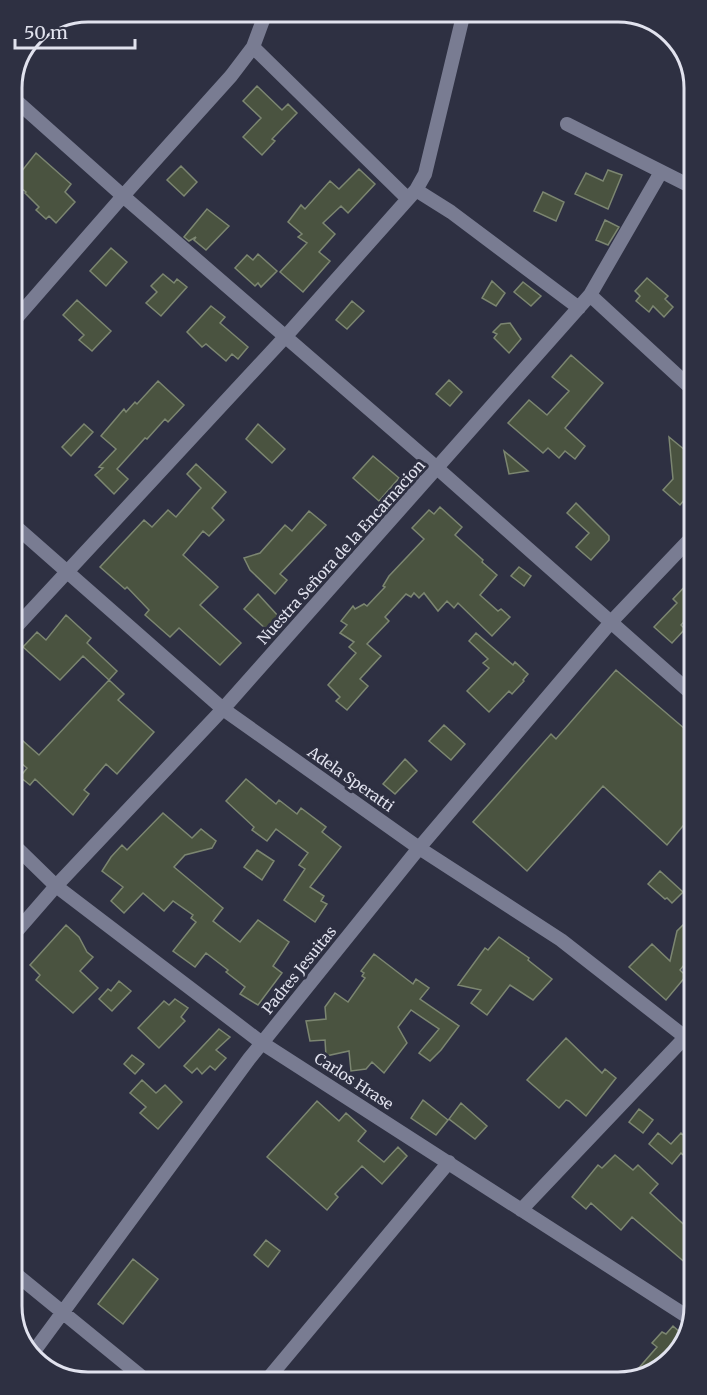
<svg xmlns="http://www.w3.org/2000/svg" width="707" height="1395" viewBox="0 0 707 1395" font-family="Merriweather,serif">
  <style>
    .building { fill: #4a5340; stroke: #7c8671; stroke-width: 1.5 }
    .lines { fill: none; stroke-linecap: round; stroke-linejoin: round }
    .minor { stroke: #797c92; stroke-width: 14 }
    .labels { text-anchor: middle; dominant-baseline: central; stroke-width: 6; stroke-linejoin: round; paint-order: stroke }
    .street-label { font-size: 15px; fill: #e1e2ee; stroke: #2e3042 }
    .rim { fill: none; stroke: #e1e2ee; stroke-width: 3 }
  </style>
  <rect width="100%" height="100%" fill="#2e3042"/>
  <path class="building" d="M257,86l25,24 6,-6 9,9 -25,26 3,2 -13,14 -19,-18 18,-19 -18,-17z
    M36,153l35,31 -6,8 10,10 -19,21 -7,-7 -3,3 -10,-9 3,-3 -14,-14 1,-1 -13,-10z
    M181,166l16,16 -13,14 -17,-16z
    M359,169l16,15 -27,29 -7,-7 -18,17 12,11 -16,18 11,9 -27,31 -23,-20 27,-29 -9,-6 4,-3 -14,-12 13,-17 4,4 25,-28 9,8z
    M608,170l14,5 -14,34 -33,-15 11,-21 17,8z
    M543,192l21,10 -8,19 -22,-10z
    M207,209l22,17 -23,24 -12,-10 2,-3 -7,4 -5,-4z
    M605,220l14,7 -11,18 -12,-5z
    M111,248l16,14 -21,24 -16,-15z
    M258,254l19,17 -16,16 -3,-4 -3,3 -20,-18 12,-13 6,5z
    M163,274l11,9 3,-4 10,8 -26,29 -15,-13 11,-11 -6,-6z
    M647,278l21,18 -3,3 8,8 -9,10 -11,-11 -4,6 -13,-11 4,-5 -5,-5z
    M492,281l13,12 -9,13 -14,-8z
    M523,282l18,14 -10,10 -17,-14z
    M77,300l34,31 -19,20 -13,-11 5,-5 -21,-20z
    M352,301l12,10 -17,18 -11,-9z
    M211,306l14,11 -5,6 28,24 -10,12 -6,-5 -6,7 -20,-17 -4,3 -15,-15z
    M510,323l11,16 -12,14 -15,-15 3,-4 -4,-2 8,-8z
    M571,355l32,28 -38,45 20,18 -10,13 -10,-8 -6,7 -11,-10 -5,5 -35,-30 21,-23 18,15 22,-24 -17,-14z
    M449,380l13,12 -12,14 -14,-12z
    M158,381l26,24 -16,17 -3,-3 -18,20 -2,-1 -28,31 11,10 -14,15 -19,-19 8,-7 -4,-1 17,-18 -15,-13 23,-27 2,3 9,-10 2,2z
    M84,424l9,8 -22,24 -9,-9z
    M258,424l27,25 -13,14 -26,-24z
    M669,437l22,18v37l-11,13 -17,-15 10,-11z
    M504,451l24,20 -19,3z
    M373,456l26,22 -20,23 -26,-23z
    M196,464l30,28 -14,16 12,12 -15,16 -6,-5 -20,24 35,32 -18,18 41,38 -21,22 -41,-37 -9,9 -25,-22 4,-5 -22,-23 -2,2 -25,-22 44,-47 8,7 16,-17 8,7 25,-29 -14,-14z
    M576,503l33,33v4l-18,20 -15,-13 13,-14 -22,-20z
    M440,507l22,20 -7,8 28,25 -1,2 15,13 -17,20 18,16 3,-2 9,8 -18,19 -34,-33 -4,5 -7,-7 -9,10 -14,-18 -5,5 -5,-5 -3,4 -5,-3 -21,23 4,4 -22,23 14,12 -21,23 8,7 -21,24 -11,-9 4,-4 -12,-12 28,-32 -7,-6 5,-5 -14,-9 7,-8 -6,-4 12,-15 2,3 9,-5 3,2 18,-19 -2,-1 6,-10 35,-37 -12,-11 17,-18 5,4z
    M309,511l17,14 -46,49 7,6 -12,14 -25,-24 -6,-12 16,-5 25,-28 7,6z
    M519,567l12,9 -7,10 -13,-10z
    M692,579v34l-11,12 4,4 -13,14 -18,-16 23,-24 -4,-4z
    M258,594l21,23 -12,13 -23,-21z
    M66,615l25,23 -4,5 30,28 -8,9 -26,-24 -23,24 -37,-33 14,-15 9,8z
    M476,633l37,32 2,-3 13,12 -5,6 1,1 -12,13 -3,-3 -20,21 -22,-21 22,-23 -6,-5 5,-4 -19,-18z
    M616,670l76,65 1,79 -26,31 -64,-59 -76,85 -54,-49 78,-88 5,5z
    M109,680l15,14 -6,6 36,32 -37,42 -11,-10 -22,26 5,4 -16,21 -38,-36 -5,6 -10,-8 7,-9 -12,-10v-24l24,21z
    M444,725l21,19 -14,16 -22,-19z
    M405,759l12,12 -22,23 -12,-10z
    M246,779l30,25 3,-4 18,14 4,-6 25,19 -4,5 19,15 -31,40 14,9 -3,5 6,3 -12,18 -31,-22 21,-31 -6,-4 9,-12 -32,-24 -9,12 -15,-11 2,-3 -28,-26z
    M163,813l29,25 9,-9 15,12 -4,7 -27,7 -11,12 49,41 -10,13 27,21 18,-22 31,22 -16,24 9,7 -24,32 -18,-11 5,-7 -19,-15 2,-2 -22,-17 -11,14 -22,-16 23,-29 -5,-4 2,-3 -20,-14 -9,10 -21,-18 -19,20 -13,-12 12,-14 -21,-16 9,-14 11,-12 5,5z
    M257,850l17,11 -12,19 -18,-13z
    M660,871l23,21 -11,11 -5,-5 -2,1 -17,-15z
    M693,916v38l-13,16 6,6 -20,24 -37,-33 23,-23 18,17 7,-30 8,-8 1,2z
    M66,925l13,12 8,15 6,5 -13,14 18,17 -25,25 -37,-33 4,-5 -10,-10z
    M499,937l30,21 -1,2 24,19 -19,21 -23,-15 -23,30 -16,-12 10,-13 -23,-5 27,-37 3,2z
    M374,954l39,30 3,-5 13,9 -9,11 39,27 -18,24 -11,11 -11,-8 20,-24 -28,-19 -13,17 9,16 -23,30 -12,-11 -6,7 -15,2 -2,-20 -23,5 -1,-16 -15,1 -4,-20 20,-2 -1,-12 10,-14 13,9 17,-24 -3,-2 2,-3 -3,-2z
    M119,981l12,10 -19,20 -13,-12 9,-10 3,2z
    M175,999l13,9 -7,9 4,4 -26,27 -21,-20 26,-27 5,4z
    M219,1029l11,8 -14,13 10,8 -11,12 -5,-4 -8,8 -5,-6 -5,5 -8,-7z
    M566,1038l36,35 3,-4 11,9 -30,38 -17,-15 -3,-1 -7,8 -32,-28z
    M132,1055l12,9 -9,10 -11,-10z
    M142,1080l14,13 9,-8 17,17 -24,27 -18,-16 6,-6 -16,-14z
    M423,1100l25,20 -12,15 -25,-17z
    M317,1101l22,20 7,-8 20,18 -8,10 26,21 14,-15 9,9 -25,28 -20,-18 -27,28 3,3 -11,13 -60,-53z
    M461,1103l26,23 -12,13 -26,-20z
    M639,1109l14,11 -10,13 -14,-11z
    M658,1133l13,11 10,-11 13,12v20l-13,-12 -9,11 -23,-20z
    M615,1155l18,15 5,-5 20,19 -8,9 45,42v36l-63,-54 -11,13 -30,-27 -5,6 -14,-12 26,-32 4,3z
    M266,1240l14,11 -12,16 -14,-12z
    M133,1259l25,20 -35,45 -25,-20z
    M673,1326l10,9 -7,8 2,2 -21,25 -10,7h-16l26,-30 -5,-4 10,-11 4,2z"/>
  <g class="lines">
    <path class="minor" d="M253,47l155,152
      M12,97l111,99 314,272 255,226
      M567,124l123,62
      M416,190l35,22 128,96
      M590,295l101,93
      M13,322l110,-126 108,-120 22,-29 13,-35
      M14,525l209,184 196,139 142,92 124,97
      M15,628l271,-292 130,-146 9,-16 39,-162
      M16,847l40,39 206,157 429,276
      M16,932l40,-46 167,-177 367,-414 71,-123
      M521,1210l173,-182
      M17,1275l131,107
      M32,1354l217,-295 170,-211 192,-226 80,-84
      M266,1381l183,-219"/>
  </g>
  <g class="labels">
    <g class="street-label">
      <text transform="translate(341 552) rotate(-48)">Nuestra Señora de la Encarnacion</text>
      <text transform="translate(351 779) rotate(35)">Adela Speratti</text>
      <text transform="translate(299 970) rotate(-51)">Padres Jesuitas</text>
      <text transform="translate(354 1081) rotate(33)">Carlos Hrase</text>
    </g>
  </g>
  <path d="M0 0H707V1395H0ZM88 22H618A66 66 0 0 1 684 88V1306A66 66 0 0 1 618 1372H88A66 66 0 0 1 22 1306V88A66 66 0 0 1 88 22Z" fill="#2e3042" fill-rule="evenodd"/>
  <path class="rim" d="M88 22H618A66 66 0 0 1 684 88V1306A66 66 0 0 1 618 1372H88A66 66 0 0 1 22 1306V88A66 66 0 0 1 88 22Z"/>
  <path d="M15 39v9h120v-9" fill="none" stroke="#e1e2ee" stroke-width="3"/>
  <text x="24" y="39" font-size="18" fill="#e1e2ee" stroke="#2e3042" stroke-width="4.5" paint-order="stroke">50 m</text>
</svg>
